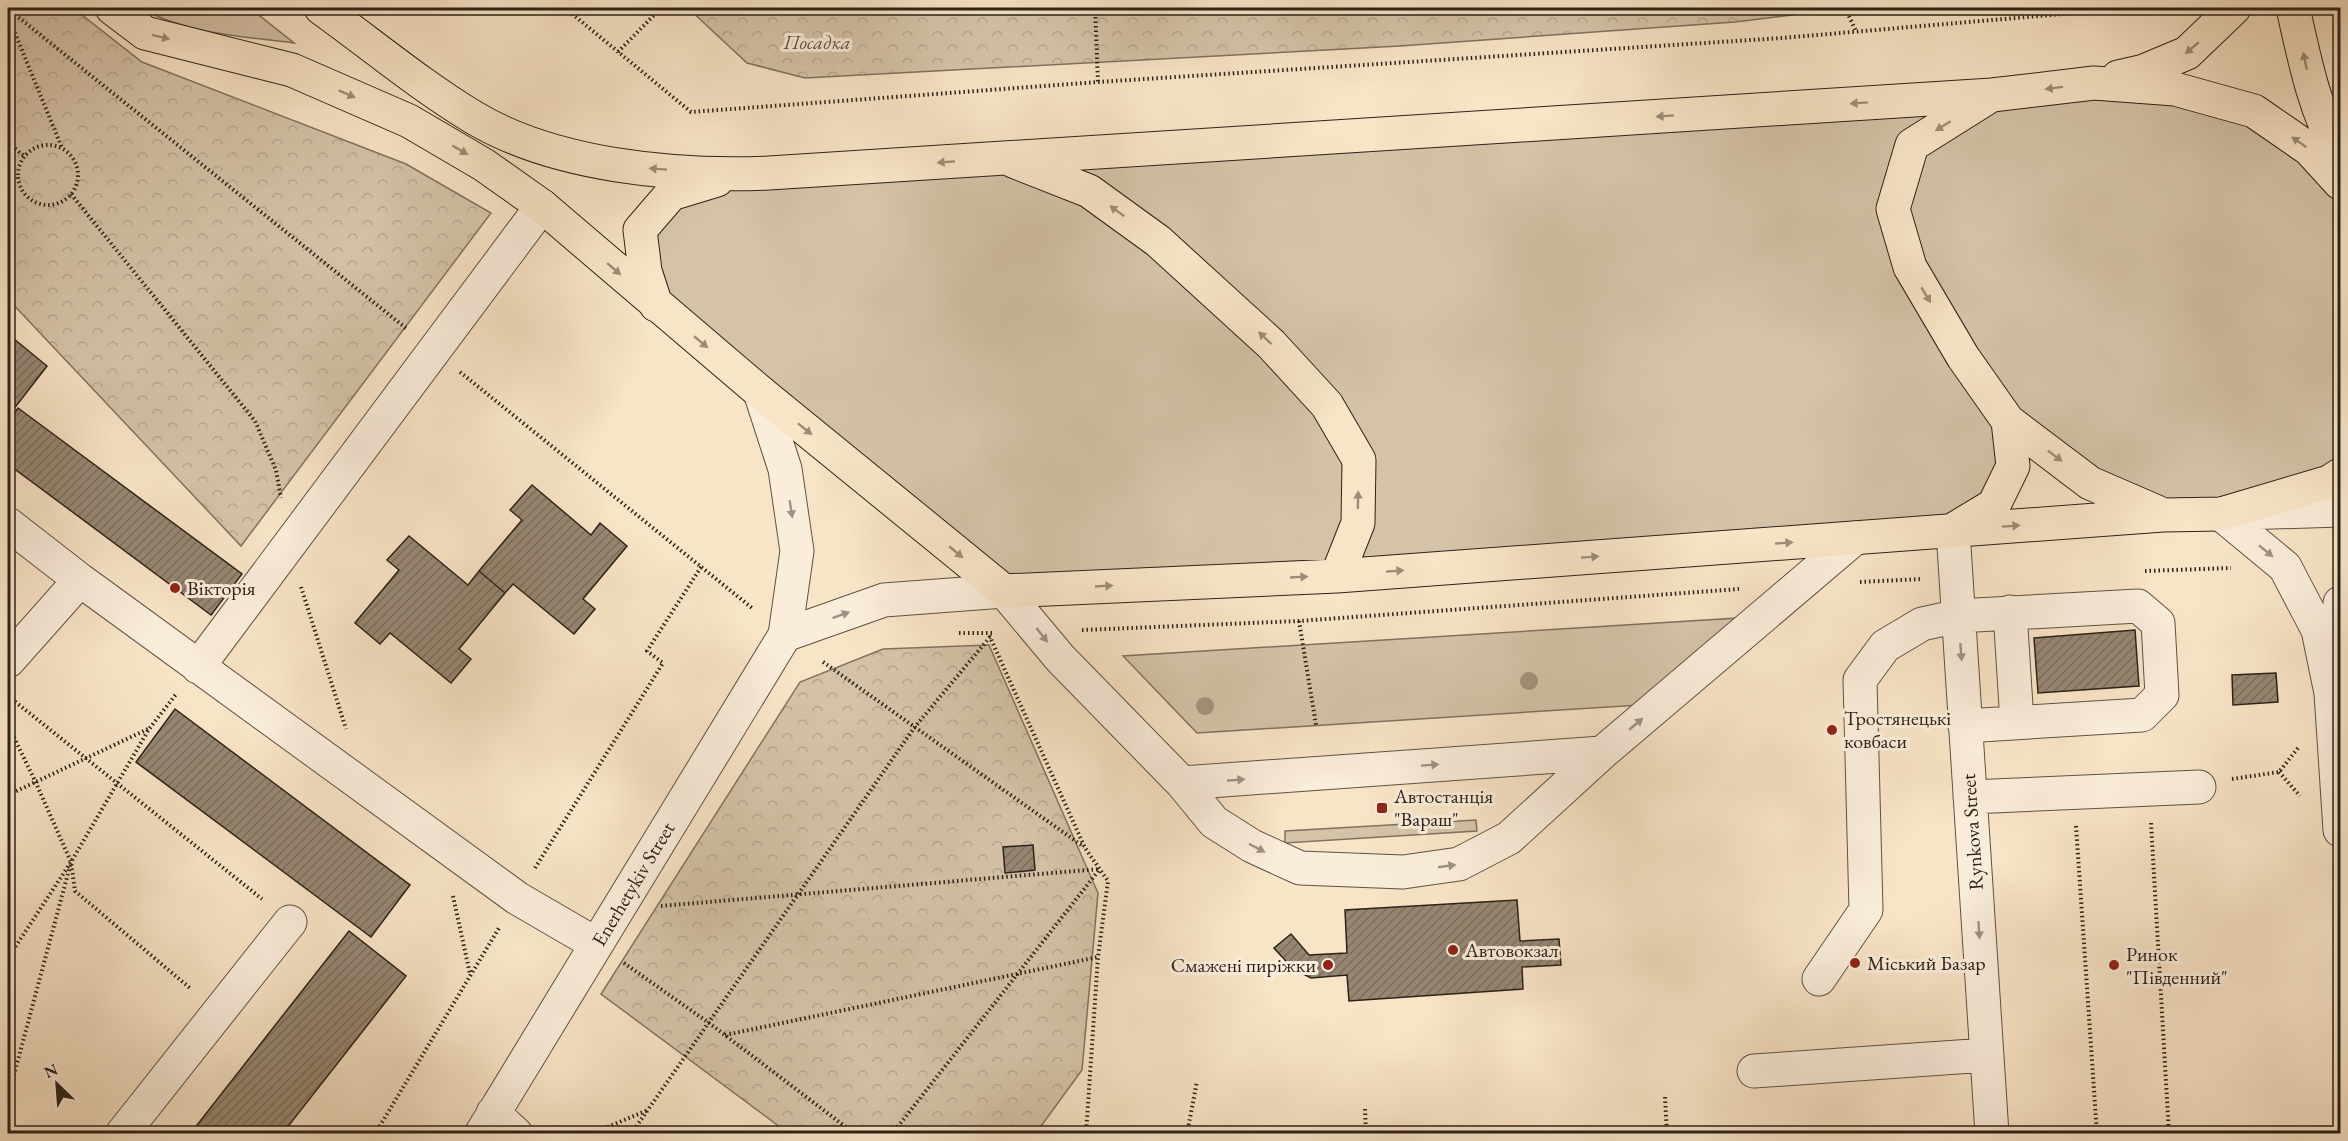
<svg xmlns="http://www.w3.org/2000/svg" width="2348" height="1141" viewBox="0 0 2348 1141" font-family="'EB Garamond',serif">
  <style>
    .grass { fill: #d5c3a9; stroke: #807260; stroke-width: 1.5 }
    .forest { fill: url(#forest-crowns); stroke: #807260; stroke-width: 1.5 }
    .building { fill: url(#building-hatch); stroke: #2b2218; stroke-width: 1.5 }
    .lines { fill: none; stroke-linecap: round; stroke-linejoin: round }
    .minor-casing { stroke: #5e5244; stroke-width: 35 }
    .major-casing { stroke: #2b2218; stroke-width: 35 }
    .path { stroke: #2b2218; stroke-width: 4; stroke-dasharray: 1.5 3; stroke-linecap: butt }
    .minor { stroke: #faeddb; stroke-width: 33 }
    .major { stroke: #f8e4c7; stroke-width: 33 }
    .tree { fill: #a3947f }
    .oneway { fill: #9c8d78 }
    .oneway2 { fill: #9d9283 }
    .poi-dot { fill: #8f2418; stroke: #faeddb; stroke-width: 2 }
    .labels { text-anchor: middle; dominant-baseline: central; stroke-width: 6; stroke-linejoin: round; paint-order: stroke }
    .park-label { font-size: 20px; font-style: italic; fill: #5e5244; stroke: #faeddb }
    .poi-label { font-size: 20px; fill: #2b2218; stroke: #faeddb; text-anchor: start }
    .street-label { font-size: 20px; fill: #2b2218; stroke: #faeddb }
  </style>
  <defs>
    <pattern id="forest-crowns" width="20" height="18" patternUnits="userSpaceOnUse" patternTransform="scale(1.5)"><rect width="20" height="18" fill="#d5c3a9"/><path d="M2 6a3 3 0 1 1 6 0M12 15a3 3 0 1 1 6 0" fill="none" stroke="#b7a791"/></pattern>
    <pattern id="building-hatch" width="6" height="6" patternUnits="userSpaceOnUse" patternTransform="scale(1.5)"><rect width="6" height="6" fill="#968773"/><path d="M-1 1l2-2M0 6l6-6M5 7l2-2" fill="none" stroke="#7b6e5d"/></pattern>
  </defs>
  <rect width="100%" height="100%" fill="#f8e4c7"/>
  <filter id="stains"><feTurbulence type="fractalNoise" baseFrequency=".00333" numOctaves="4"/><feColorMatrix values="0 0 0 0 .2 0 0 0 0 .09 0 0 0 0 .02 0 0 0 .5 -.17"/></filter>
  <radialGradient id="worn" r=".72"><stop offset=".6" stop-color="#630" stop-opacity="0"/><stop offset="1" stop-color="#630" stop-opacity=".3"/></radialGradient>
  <path class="grass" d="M140,8h110l44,35c-54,-7 -106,-9 -154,-35z
    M2094,83l160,28 86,72v292l-177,40 -155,-93 5,44 -60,65 -949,60 -125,-103 -234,-217 26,-77z
    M1739,618l-99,87 -443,28 -74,-77z
    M1476,820l1,11 -192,12v-12z"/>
  <path class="forest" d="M8,8h65l69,54 264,102 85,49 -250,333 -233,-247z
    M688,8h1160l-113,14 -335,24 -595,32 -58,-15z
    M989,645l109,248 -16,177 -46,63h-248l-187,-139 199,-312 83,-33z"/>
  <path class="building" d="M8,334l39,32 -34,44 -5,-4z
    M18,408l224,166 -31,41 -203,-151v-41z
    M532,485l59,50 9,-12 27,23 -44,53 12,10 -21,25 -61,-50 -8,9 -26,-22 43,-51 -12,-10z
    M409,536l59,49 11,-14 26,22 -46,56 12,10 -20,24 -61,-50 -10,11 -25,-21 44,-53 -12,-10z
    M2135,630l4,56 -101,7 -4,-55z
    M2276,673l2,29 -45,3 -1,-30z
    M175,709l235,176 -39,52 -235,-175z
    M1033,845l2,25 -30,3 -2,-26z
    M1517,900l3,41 39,-2 2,26 -39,2 1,22 -174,12 -2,-26 -36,3 -18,-9 -19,-21 17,-14 18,21 38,-2 -2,-43z
    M349,931l57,45 -124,158h-92z"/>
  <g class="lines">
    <g class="minor-casing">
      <path id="minor" d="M2243,513l97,-3
        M2221,514l64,53 33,63 13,63 9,137
        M8,524l72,56 437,318 79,46
        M1953,531l39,603
        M2010,612l7,110
        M785,635l99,-35 120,-9 56,67 122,125 420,-30 253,-215
        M8,661l72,-81
        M2334,664l6,-61
        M198,667l344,-461
        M1182,783l32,39 38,24 48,22 103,4 56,-8 50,-26 93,-85
        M1970,797l229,-10
        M1819,979l47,-69 -6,-230 25,-34 37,-22 36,-8 180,-10 20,17 4,72 -20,20 -177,11
        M1754,1071l233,-16
        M493,1113l23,21
        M122,1134l168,-212
        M481,1134l304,-499 12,-84 -12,-82 -25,-77"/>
    </g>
    <g class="major-casing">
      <path id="major" d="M112,8l33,25 147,37 117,51 75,44 58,41 218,186 244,199 333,-15 826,-61 58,-1 108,-32 11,-7
        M321,8c50,36 99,77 152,109 81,49 203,60 296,56l1223,-78 102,-12 81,6 79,22 55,38 31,34
        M2293,8c11,49 21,102 47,147
        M2118,77l26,-6 43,-18 47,-45
        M1990,96l-78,49 -19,64 17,58 53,90 45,64 82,62 67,29
        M1013,161l76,30 69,50 113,103 56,61 32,55 -1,63 -21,53
        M656,305l-11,-34 -5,-41 31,-36 46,-14
        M1956,528l38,-23 19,-39 -5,-45"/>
    </g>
    <path class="path" d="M565,8l126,104 407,-30 684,-44 350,-30
      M1095,8l3,74
      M1845,8l11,23
      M8,9l399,320
      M8,16l54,132
      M618,52l43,-44
      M8,143l16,13
      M18 175a30 30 0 1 1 60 0a30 30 0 1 1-60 0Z
      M71,194l184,227 21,49 5,28
      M460,372l292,236
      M2145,571l86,-3
      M1860,582l62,-3
      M301,587l45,142
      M1299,621l17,104
      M1082,630l217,-9 440,-32
      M959,633h35
      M823,662l261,185
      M8,696l254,203
      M8,725l28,58 35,79 4,29 116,98
      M2279,772l21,24
      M2232,779l47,-7 19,-24
      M8,795l140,-66
      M2151,823l18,311
      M2076,826l21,308
      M535,868l128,-205 -16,-12 54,-84
      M453,896l17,78
      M661,906l438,-37
      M8,958l63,-96 78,-133 28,-36
      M624,963l85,60 146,111
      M725,1035l373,-78
      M8,1097l62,-231
      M1665,1097l2,37
      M1365,1109l1,25
      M375,1134l124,-206
      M591,1134l57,-24
      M631,1134l283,-406 76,-91 95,211 23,33 -10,76 -12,177
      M892,1134l207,-264
      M1187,1134l10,-53"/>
    <use href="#minor" class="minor"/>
    <use href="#major" class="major"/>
  </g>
  <g class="tree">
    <circle cx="1529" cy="681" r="9"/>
    <circle cx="1205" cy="706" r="9"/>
  </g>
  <defs><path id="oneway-solid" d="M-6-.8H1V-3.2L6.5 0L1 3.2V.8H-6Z" transform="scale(1.5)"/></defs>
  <g class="oneway">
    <use href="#oneway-solid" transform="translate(161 37) rotate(14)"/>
    <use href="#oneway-solid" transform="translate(2192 48) rotate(139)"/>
    <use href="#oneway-solid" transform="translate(2305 61) rotate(-102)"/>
    <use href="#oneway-solid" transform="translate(2054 88) rotate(173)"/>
    <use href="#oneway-solid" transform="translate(347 94) rotate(24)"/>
    <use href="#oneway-solid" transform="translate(1859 103) rotate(176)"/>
    <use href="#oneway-solid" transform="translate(1665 116) rotate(176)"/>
    <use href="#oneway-solid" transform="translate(1943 126) rotate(148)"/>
    <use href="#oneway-solid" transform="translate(2299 142) rotate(-145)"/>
    <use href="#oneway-solid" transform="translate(460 150) rotate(30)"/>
    <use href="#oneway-solid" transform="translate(946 162) rotate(176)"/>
    <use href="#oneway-solid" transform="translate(658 169) rotate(-176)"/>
    <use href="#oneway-solid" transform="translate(1117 211) rotate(-144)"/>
    <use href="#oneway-solid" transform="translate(614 269) rotate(41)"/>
    <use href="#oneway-solid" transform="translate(1926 295) rotate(59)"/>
    <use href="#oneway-solid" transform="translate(1265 338) rotate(-137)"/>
    <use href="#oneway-solid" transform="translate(701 342) rotate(40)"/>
    <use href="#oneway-solid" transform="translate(805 429) rotate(39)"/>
    <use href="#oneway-solid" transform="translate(2055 456) rotate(37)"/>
    <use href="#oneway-solid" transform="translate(1358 500) rotate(-89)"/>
    <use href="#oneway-solid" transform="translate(2011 526) rotate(-4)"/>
    <use href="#oneway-solid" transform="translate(1784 543) rotate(-4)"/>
    <use href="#oneway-solid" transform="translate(956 552) rotate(40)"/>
    <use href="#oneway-solid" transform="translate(1590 557) rotate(-4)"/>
    <use href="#oneway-solid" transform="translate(1395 571) rotate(-4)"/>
    <use href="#oneway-solid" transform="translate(1299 577) rotate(-3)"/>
    <use href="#oneway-solid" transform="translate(1104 586) rotate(-3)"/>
  </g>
  <g class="oneway2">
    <use href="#oneway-solid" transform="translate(791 509) rotate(81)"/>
    <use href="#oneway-solid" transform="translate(2266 551) rotate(39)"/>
    <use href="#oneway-solid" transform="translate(841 615) rotate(-20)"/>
    <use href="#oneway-solid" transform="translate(1042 635) rotate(52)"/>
    <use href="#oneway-solid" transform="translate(1961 652) rotate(86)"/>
    <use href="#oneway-solid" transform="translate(1636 724) rotate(-40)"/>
    <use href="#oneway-solid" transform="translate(1430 765) rotate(-4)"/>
    <use href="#oneway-solid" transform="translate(1236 780) rotate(-4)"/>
    <use href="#oneway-solid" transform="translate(1257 848) rotate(27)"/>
    <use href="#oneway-solid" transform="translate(1447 866) rotate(-8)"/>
    <use href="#oneway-solid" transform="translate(1979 930) rotate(86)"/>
  </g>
  <g class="poi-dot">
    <circle cx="175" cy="588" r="6"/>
    <circle cx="1832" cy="730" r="6"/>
    <rect x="1376" y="802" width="12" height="12" rx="3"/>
    <circle cx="1453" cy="950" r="6"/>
    <circle cx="1855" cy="963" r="6"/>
    <circle cx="1328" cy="965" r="6"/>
    <circle cx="2114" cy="965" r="6"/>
  </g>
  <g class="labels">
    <g class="park-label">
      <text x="817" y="42">Посадка</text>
    </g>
    <g class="poi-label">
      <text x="187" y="588">Вікторія</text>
      <text x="1844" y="718">Тростянецькі<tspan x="1844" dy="23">ковбаси</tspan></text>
      <text x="1394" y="796">Автостанція<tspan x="1394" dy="23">"Вараш"</tspan></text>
      <text x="1465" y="950">Автовокзал</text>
      <text x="2126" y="954">Ринок<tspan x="2126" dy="23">"Південний"</tspan></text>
      <text x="1867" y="963">Міський Базар</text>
      <text x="1316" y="965" text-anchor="end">Смажені пиріжки</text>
    </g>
    <g class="street-label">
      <text transform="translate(1972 832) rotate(-94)">Rynkova Street</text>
      <text transform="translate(633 884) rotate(-59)">Enerhetykiv Street</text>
    </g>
  </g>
  <rect width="2348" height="1141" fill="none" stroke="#f8e4c7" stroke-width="30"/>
  <rect x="9" y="9" width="2330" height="1123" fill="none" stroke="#2b2218" stroke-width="3"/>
  <rect x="15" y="15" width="2318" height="1111" fill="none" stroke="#2b2218" stroke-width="1.5"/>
  <g transform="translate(57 1084) rotate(335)" stroke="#faeddb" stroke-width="4.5" paint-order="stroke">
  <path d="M0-4.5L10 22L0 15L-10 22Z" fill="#2b2218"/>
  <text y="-9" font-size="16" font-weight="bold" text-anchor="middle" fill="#2b2218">N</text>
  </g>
  <rect width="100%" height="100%" filter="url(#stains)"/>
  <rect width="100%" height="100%" fill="url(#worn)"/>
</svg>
